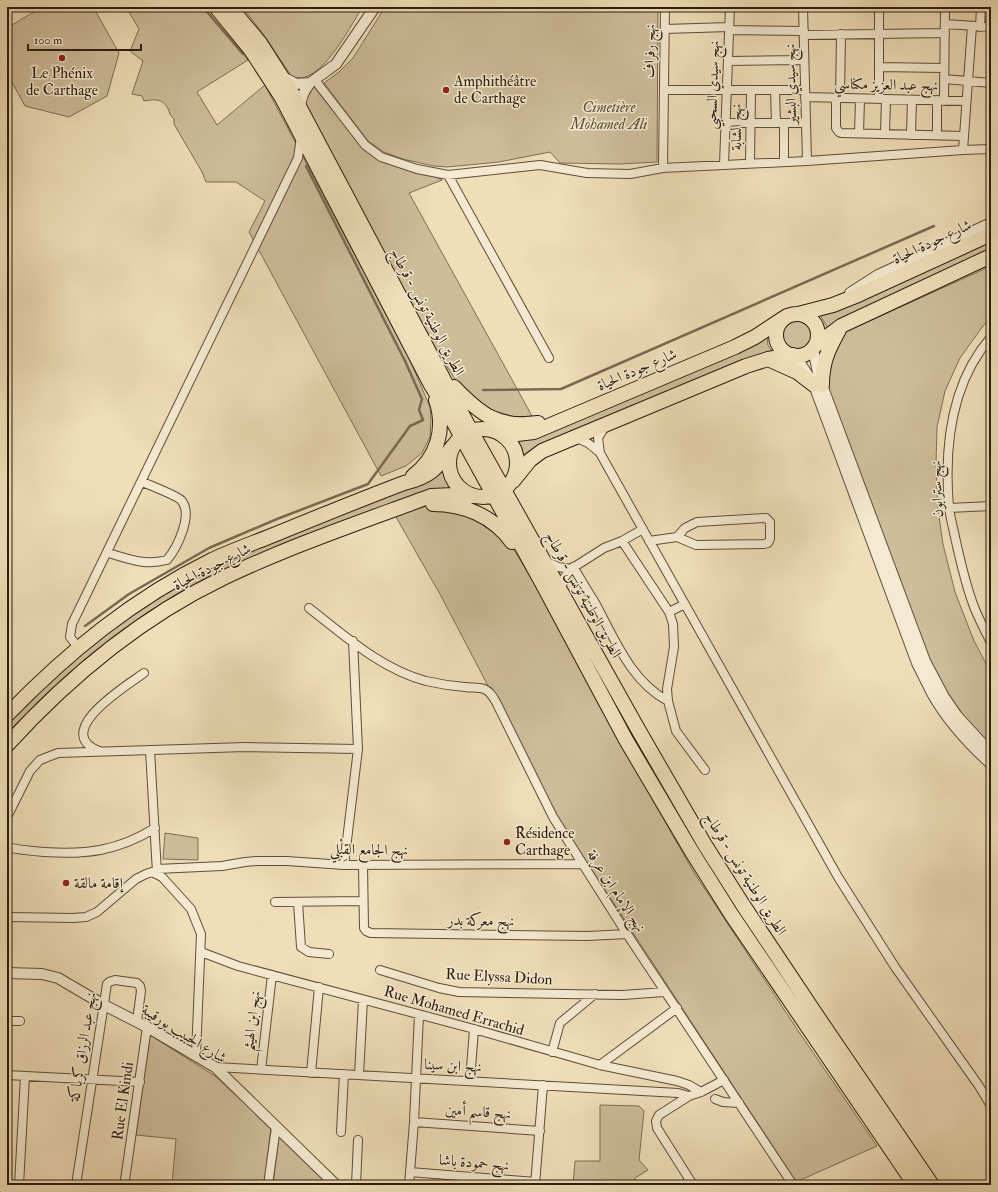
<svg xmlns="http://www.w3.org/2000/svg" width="998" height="1192" viewBox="0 0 998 1192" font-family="'IM FELL Double Pica',Amiri,serif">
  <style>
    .green { fill: #cebd9b; stroke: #7e6d55 }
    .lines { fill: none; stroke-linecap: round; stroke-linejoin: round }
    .stream { stroke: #7a6952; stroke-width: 2.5 }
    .minor-casing { stroke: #5e4d39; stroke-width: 10 }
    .tertiary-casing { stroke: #5e4d39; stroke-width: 12 }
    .trunk-casing { stroke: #2d1d0f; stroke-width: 16 }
    .minor { stroke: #f5ead1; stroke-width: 8 }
    .tertiary { stroke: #f5ead1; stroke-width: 10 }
    .trunk { stroke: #efdeb8; stroke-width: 14 }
    .poi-dot { fill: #8f2418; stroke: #f5ead1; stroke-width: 1.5 }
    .labels { text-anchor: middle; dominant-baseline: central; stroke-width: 3; stroke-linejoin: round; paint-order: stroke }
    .street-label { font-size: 15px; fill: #2d1d0f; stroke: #f5ead1 }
    .poi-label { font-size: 15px; fill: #2d1d0f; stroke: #f5ead1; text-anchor: start }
    .park-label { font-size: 15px; font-style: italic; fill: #5d4d39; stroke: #f5ead1 }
  </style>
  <rect width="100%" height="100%" fill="#efdeb8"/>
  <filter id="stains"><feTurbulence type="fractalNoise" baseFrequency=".005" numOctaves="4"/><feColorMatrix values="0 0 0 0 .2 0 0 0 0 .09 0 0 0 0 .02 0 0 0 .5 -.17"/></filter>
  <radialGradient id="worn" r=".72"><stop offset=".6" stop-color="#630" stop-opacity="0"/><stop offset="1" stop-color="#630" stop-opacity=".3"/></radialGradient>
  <path class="green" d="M42,7h34l20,5 23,41 -12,43 -38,21 -44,-11 -18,-33v-45z
    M126,7h76l46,53 -51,32 20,33 48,-40 144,273 21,49 1,12 -1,18 -8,16 -16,13 -25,10 -132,-244 16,-31 -29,-19h-30l-4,-10 -28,-48v-5c-3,-3 -4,-4 -5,-8 -5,-13 -14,-12 -25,-10l-2,-5 -10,-2 11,-33 -13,-10 9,-22z
    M242,7h117l1,4c-11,18 -35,64 -59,67 -3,0 -6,-1 -9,-1l-28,-42z
    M385,7h273l-1,155 -37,2 -60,-1 -10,-11 -51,10 -52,5 -13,-1 -31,-7 -19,-7 -16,-11 -44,-58 15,-11 14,-14z
    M314,87l48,60 17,13 36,13 17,2 10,5 -33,13 123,223 -17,1 -27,-8 -30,-25 -26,-41 -127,-238 4,-14z
    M991,237v14l-164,76 -8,-14z
    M991,266v52l-8,8 -23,32 -15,33 -8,36 -1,36 2,47 5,34 12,48 19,49 17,32v77l-50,-61 -110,-288 -4,-23 3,-20 13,-25z
    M781 334a16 16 0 1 1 32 0a16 16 0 1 1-32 0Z
    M767,336l1,9 5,8 -250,106 -3,-12 -6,-10z
    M445,469l9,21 -277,108 -170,142v-17l27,-30 99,-81 82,-47 74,-32 134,-50z
    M422,506h27l56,29 32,53 84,156 72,127 104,158 80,117 -81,36 -242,-370 -113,-216 -45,-79z
    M165,833l33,5v22l-35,-1z
    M150,1035l65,41 56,52 -7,57h-92l4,-46 -40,-4z
    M600,1105l39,1 5,5 -5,49 9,10 -13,8v7h-62l2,-24h25z
    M279,1135l50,50h-56z"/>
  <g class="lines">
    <path class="stream" d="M203,7l40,47
      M483,390l78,-1 373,-163
      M85,626l44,-32 80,-46 68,-29 91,-35 42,-58 13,-6 -4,-10 3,-11 -17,-38 -99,-195"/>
    <g class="minor-casing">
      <path id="minor" d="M803,7l4,154
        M879,7v92
        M945,24l46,3
        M980,27l1,-20
        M665,29l64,-2
        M729,30l75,1
        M804,35l141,-2
        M728,61l76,-1
        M879,67l65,1
        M944,79l47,4
        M315,80l50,65 16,12 36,12 31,6 92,-10 47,8 43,1 33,-6 144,-7 156,-11 28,-1
        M664,90h141
        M775,90l1,33
        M805,97l161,4
        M836,98v30l3,4 2,1 123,3
        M840,98l1,-64
        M944,101l1,-94
        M726,123h80
        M784,123v39
        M859,133l1,-34
        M885,134l1,-35
        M911,135l1,-35
        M937,135v-35
        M963,150l9,-124
        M750,163l1,-73
        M724,164l6,-157
        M663,168l2,-161
        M448,175l101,183
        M991,337c-40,46 -47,111 -42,170 1,10 4,20 6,30 5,23 10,45 18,67 5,14 12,26 18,39
        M574,438c12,2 17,7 26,15l238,424 57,90 84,119 12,20
        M600,453l-2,-15 8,-13
        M949,508l42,-2
        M622,541l47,71 4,12 1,23 -7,42 1,12 8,30 29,39
        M649,541l28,-4 19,8 68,-1 4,-1 2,-4v-17l-4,-4 -69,4 -12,6 -8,9
        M108,553c22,6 36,13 59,7 10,-12 27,-46 14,-60 -4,-4 -31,-15 -39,-18
        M545,561l13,6 13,2
        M573,567c7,11 14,23 21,34 20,36 36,80 74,100
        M561,590l3,-12 7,-9 33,-21 18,-7 21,-12
        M309,608c36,28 72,61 117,73 13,3 26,5 39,6 6,1 13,0 19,2 6,2 9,8 12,13l57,115 74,117 166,251
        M669,612l16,-8
        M78,647l-8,-10 2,-13 226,-466 3,-21
        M150,750l7,123
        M99,751c-48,-19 27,-65 45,-78
        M7,817l23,-46 10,-11 18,-7 187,-6 113,2
        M7,847c12,3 24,4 37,5 42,3 74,-1 111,-24
        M344,865l14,-116 -5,-108
        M363,865l1,63 2,3 5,2 217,3 39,-2
        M157,869l65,-3 23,-4 12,-1h30l57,4 238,-1
        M275,902l88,-1
        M298,902l3,45 8,5 20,2
        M7,917l66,1 13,-1 11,-5 39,-33 10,-5 6,-2 10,5 29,32 10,25 -5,121
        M201,952l37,14 236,63 126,36 77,16 12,4 12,7
        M380,970l59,18 20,4 164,3 41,-3
        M7,1021h13
        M552,1052l8,-29 35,-29
        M600,1065l77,-57
        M215,1067l463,26 11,3
        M261,1070l11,-95
        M311,1073l8,-86
        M7,1075l133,7
        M359,1075l4,-75
        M470,1081l4,-52
        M715,1099l8,3 16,1
        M414,1122l126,9
        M341,1132l3,-58
        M410,1172l125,10
        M125,1180l22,-153
        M19,1185l6,-109
        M76,1185l31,-201 2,-2 6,-2 22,3 3,3 1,5 -4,30
        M268,1185l8,-58
        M356,1185l2,-45
        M409,1185l5,-63 5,-107
        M535,1185l8,-100
        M693,1185l-36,-57 -1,-7 3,-6 30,-19 12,-4 23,-12"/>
    </g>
    <g class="tertiary-casing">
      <path id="tertiary" d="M283,77l13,7 14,-1
        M300,108c1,-10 3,-16 10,-25l26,-19 39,-57
        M850,293l28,-18 113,-52
        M813,348l5,25 4,12 103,276 19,36 13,19 34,37
        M795,355l19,30 103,278c5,10 10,20 15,30 15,27 36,50 59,71
        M7,973l35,1 16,4 46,27 43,22 68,40 121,118"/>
    </g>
    <g class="trunk-casing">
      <path id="trunk" d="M216,7l35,43 31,48 149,287 18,29 93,169 84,157 66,112 39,62 184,271
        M230,7l30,36 32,50 179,338 168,300 66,114 38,60 72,108 117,172
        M798,314l35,-9 25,-10 133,-61
        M776 335a21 21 0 1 1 42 0a21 21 0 1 1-42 0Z
        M816,345l25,-19 150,-70
        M768,359l29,13 17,13
        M822,385c0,-23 6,-35 17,-55
        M454,387c26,27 44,42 84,36
        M449 463a34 34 0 1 1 68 0a34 34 0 1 1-68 0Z
        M493,430l24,4 17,-2 201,-85 20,-10 32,-21
        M413,476c24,-18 33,-47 23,-76
        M513,481l17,-21 12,-9 204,-85 22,-7 25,-4
        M433,504c31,0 60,12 79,38
        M7,715c61,-63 126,-116 205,-155 19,-9 39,-16 59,-24 44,-18 88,-36 133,-53 28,-7 33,-15 49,-37
        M7,745c62,-68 133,-127 216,-167 67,-32 138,-56 208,-82l23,-1 19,1"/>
    </g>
    <use href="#minor" class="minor"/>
    <use href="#tertiary" class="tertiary"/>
    <use href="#trunk" class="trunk"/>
  </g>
  <g class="poi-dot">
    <circle cx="62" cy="58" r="4"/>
    <circle cx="446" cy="90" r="4"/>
    <circle cx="507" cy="842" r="4"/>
    <circle cx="66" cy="883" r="4"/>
  </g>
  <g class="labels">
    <g class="street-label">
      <text transform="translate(650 51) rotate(-89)">نهج رفراف</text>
      <text transform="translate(791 84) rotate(-91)">نهج سيدي البشير</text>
      <text transform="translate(713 85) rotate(-88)">نهج سيدي السحبي</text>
      <text transform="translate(886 85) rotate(1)">نهج عبد العزيز مكناسي</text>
      <text transform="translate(736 127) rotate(-90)">نهج الشابة</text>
      <text transform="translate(932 242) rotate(-25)">شارع جودة الحياة</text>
      <text transform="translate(427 312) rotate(62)">الطريق الوطنية تونس - قرطاج</text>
      <text transform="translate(637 370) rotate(-23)">شارع جودة الحياة</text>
      <text transform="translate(937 489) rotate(-92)">نهج سترابون</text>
      <text transform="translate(212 567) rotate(-27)">شارع جودة الحياة</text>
      <text transform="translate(583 595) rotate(61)">الطريق الوطنية تونس - قرطاج</text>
      <text transform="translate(369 850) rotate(1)">نهج الجامع القِبْلي</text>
      <text transform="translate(745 874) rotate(58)">الطريق الوطنية تونس - قرطاج</text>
      <text transform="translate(616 891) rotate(57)">نهج الإمام ابن عرفة</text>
      <text transform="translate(481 921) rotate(1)">نهج معركة بدر</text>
      <text transform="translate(499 977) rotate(3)">Rue Elyssa Didon</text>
      <text transform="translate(454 1011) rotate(16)">Rue Mohamed Errachid</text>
      <text transform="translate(252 1021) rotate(-83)">نهج ابن الهيثم</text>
      <text transform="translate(184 1034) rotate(32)">شارع الحبيب بورقيبة</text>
      <text transform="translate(83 1047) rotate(-81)">نهج عبد الرزاق كرباكة</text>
      <text transform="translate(453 1066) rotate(3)">نهج ابن سينا</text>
      <text transform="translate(123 1101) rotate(-82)">Rue El Kindi</text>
      <text transform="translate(478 1112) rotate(4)">نهج قاسم أمين</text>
      <text transform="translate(474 1163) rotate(5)">نهج حمودة باشا</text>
    </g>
    <g class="poi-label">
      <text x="62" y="73" text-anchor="middle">Le Phénix<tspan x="62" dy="17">de Carthage</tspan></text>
      <text x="454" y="81">Amphithéâtre<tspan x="454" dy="17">de Carthage</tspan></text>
      <text x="515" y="833">Résidence<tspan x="515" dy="17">Carthage</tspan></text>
      <text x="74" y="883">إقامة مالقة</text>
    </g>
    <g class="park-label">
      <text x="609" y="107">Cimetière<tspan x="609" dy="17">Mohamed Ali</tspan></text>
    </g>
  </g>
  <rect width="998" height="1192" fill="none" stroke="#efdeb8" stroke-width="24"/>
  <rect x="8" y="8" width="982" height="1176" fill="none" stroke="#2d1d0f" stroke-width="2"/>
  <rect x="12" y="12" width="974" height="1168" fill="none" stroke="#2d1d0f"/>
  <path d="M28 44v6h113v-6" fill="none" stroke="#2d1d0f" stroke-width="2"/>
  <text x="34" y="44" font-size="12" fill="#2d1d0f" stroke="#f5ead1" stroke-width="3" paint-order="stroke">100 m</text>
  <rect width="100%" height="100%" filter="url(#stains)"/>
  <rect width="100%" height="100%" fill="url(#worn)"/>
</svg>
